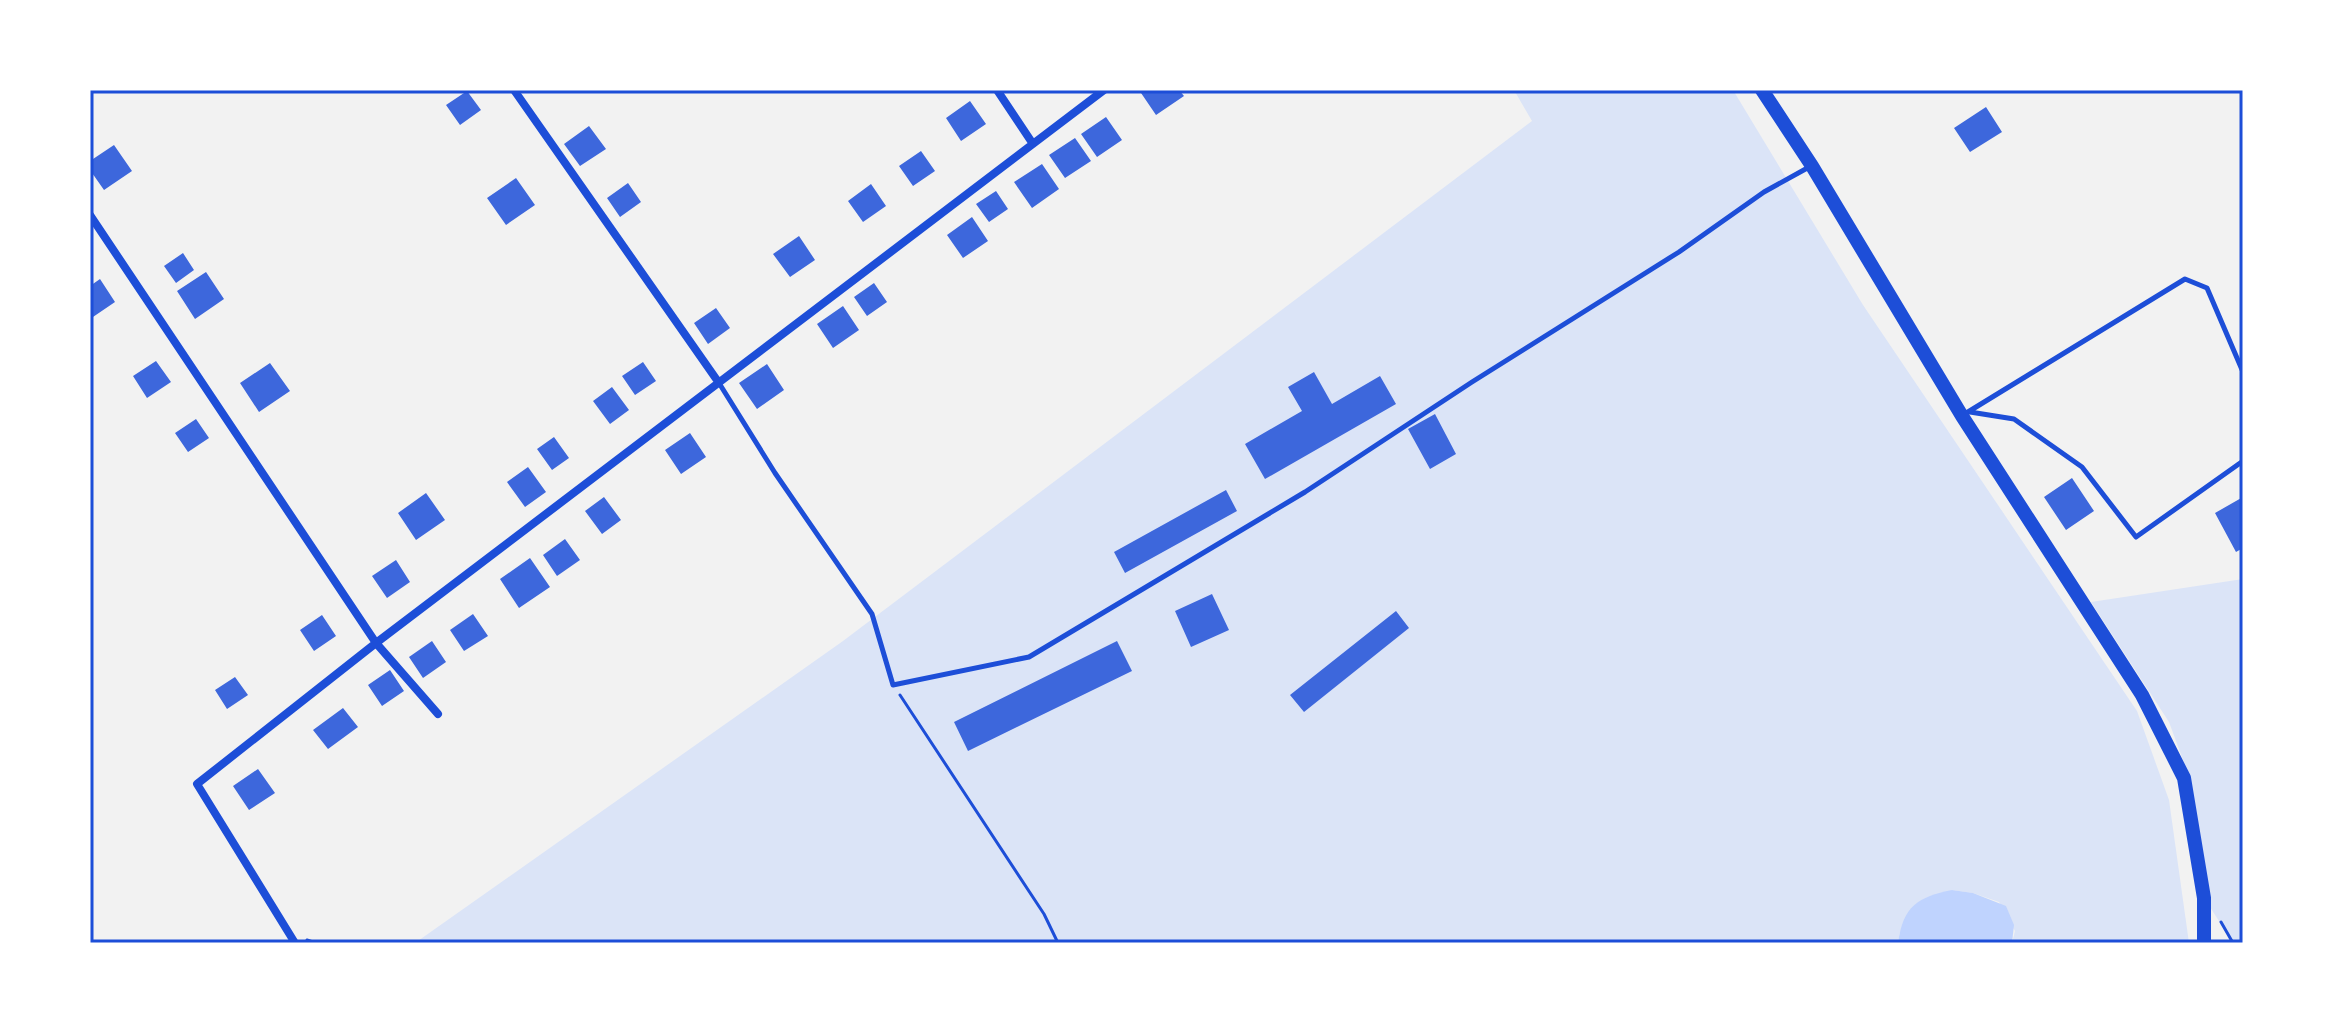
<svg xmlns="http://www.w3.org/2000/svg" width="2333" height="1033" viewBox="0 0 2333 1033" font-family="'Roboto Condensed',sans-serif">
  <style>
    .green { fill: #dbe4f7 }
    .water { fill: #bfd3fe }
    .building { fill: #3d67dc }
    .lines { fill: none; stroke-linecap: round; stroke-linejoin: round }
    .path { stroke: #1d4ed8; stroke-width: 3 }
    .service { stroke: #1d4ed8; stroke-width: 5 }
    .minor { stroke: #1d4ed8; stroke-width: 8 }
    .tertiary { stroke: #1d4ed8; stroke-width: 14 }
    .neatline { fill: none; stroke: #1d4ed8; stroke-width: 3 }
  </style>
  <rect width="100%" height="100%" fill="#f2f2f2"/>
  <path class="green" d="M1514,90h219l130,215 274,406 32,89 20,143h-177l3,-12 -16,-29 -26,-9 -21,-3 -52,42 -2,11h-1483l428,-302 689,-520z
    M2243,579v364h-10l-23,-36 -20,-128 -21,-57 -78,-120z"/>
  <path class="water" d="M1952,890l21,3 33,13 8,19 -2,18h-114c5,-37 20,-46 54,-53z"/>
  <path class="building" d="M1139,90h40l5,6 -28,19z
    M467,91l14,19 -21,15 -14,-20z
    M970,101l16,23 -25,17 -15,-23z
    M1986,107l16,25 -32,20 -16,-24z
    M1106,117l16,23 -25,17 -16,-23z
    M589,126l17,23 -26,17 -16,-22z
    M1075,138l16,23 -26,17 -16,-23z
    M114,145l18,26 -28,19 -14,-20v-9z
    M921,151l14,20 -22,15 -14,-20z
    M1042,164l17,25 -27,19 -18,-26z
    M516,178l19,27 -29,20 -19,-27z
    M628,183l13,19 -21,15 -13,-19z
    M871,184l15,22 -23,16 -15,-21z
    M996,191l12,18 -19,13 -13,-18z
    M972,217l16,24 -25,17 -16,-23z
    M799,236l16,24 -25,17 -17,-23z
    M183,253l11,17 -18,13 -12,-17z
    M206,272l18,27 -29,20 -18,-28z
    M100,279l15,23 -25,17v-33z
    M874,283l13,19 -20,14 -13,-19z
    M843,306l16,24 -26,18 -16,-24z
    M716,308l14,20 -22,16 -14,-21z
    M156,361l15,21 -24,16 -14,-22z
    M643,362l13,19 -21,14 -13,-19z
    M270,363l20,28 -31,21 -19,-29z
    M767,364l17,26 -27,19 -18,-26z
    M1314,372l18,32 48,-28 16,28 -131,75 -20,-35 57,-33 -14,-24z
    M612,387l17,23 -19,14 -17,-23z
    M1435,414l21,40 -26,15 -22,-40z
    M196,419l13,19 -21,14 -13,-19z
    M690,433l16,24 -25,17 -16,-24z
    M554,437l15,21 -17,12 -15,-21z
    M528,467l18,25 -21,15 -18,-25z
    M2072,478l22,33 -28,19 -22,-33z
    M1226,490l11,21 -112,62 -11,-21z
    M426,493l19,27 -29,20 -18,-27z
    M604,497l17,23 -19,14 -17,-23z
    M2243,497v51l-7,4 -21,-39z
    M565,539l15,21 -23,16 -14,-21z
    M530,558l20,29 -31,21 -19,-29z
    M396,560l14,22 -23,16 -15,-22z
    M1212,594l17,36 -38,17 -16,-36z
    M1396,611l13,17 -105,84 -14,-17z
    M473,614l15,22 -24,15 -14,-21z
    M322,615l14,21 -22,15 -14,-21z
    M432,641l14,21 -23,16 -14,-21z
    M1117,641l15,30 -164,80 -14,-29z
    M390,670l14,21 -22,15 -14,-21z
    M235,677l13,18 -21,14 -12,-19z
    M343,708l15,19 -30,22 -15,-19z
    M258,769l17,24 -26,17 -16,-24z"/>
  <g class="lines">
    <path class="path" d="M900,695l144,219 14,29
      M2221,922l12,21
      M307,940l9,3"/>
    <path class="service" d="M719,383l56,90 97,141 21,71 136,-28 276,-165 167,-110 207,-130 85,-60 47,-26
      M1970,412l44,7 68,48 54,70 107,-76
      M1963,415l222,-136 22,9 36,84"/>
    <path class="minor" d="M514,90l205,293
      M997,90l36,54
      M90,215l286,428 62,71
      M295,943l-98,-159 179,-141 728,-553"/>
    <path class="tertiary" d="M1762,90l50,76 150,250 180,279 42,83 20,120v45"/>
  </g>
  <rect width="2333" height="1033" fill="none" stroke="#ffffff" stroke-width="184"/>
  <rect x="92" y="92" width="2149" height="849" class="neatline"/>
</svg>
